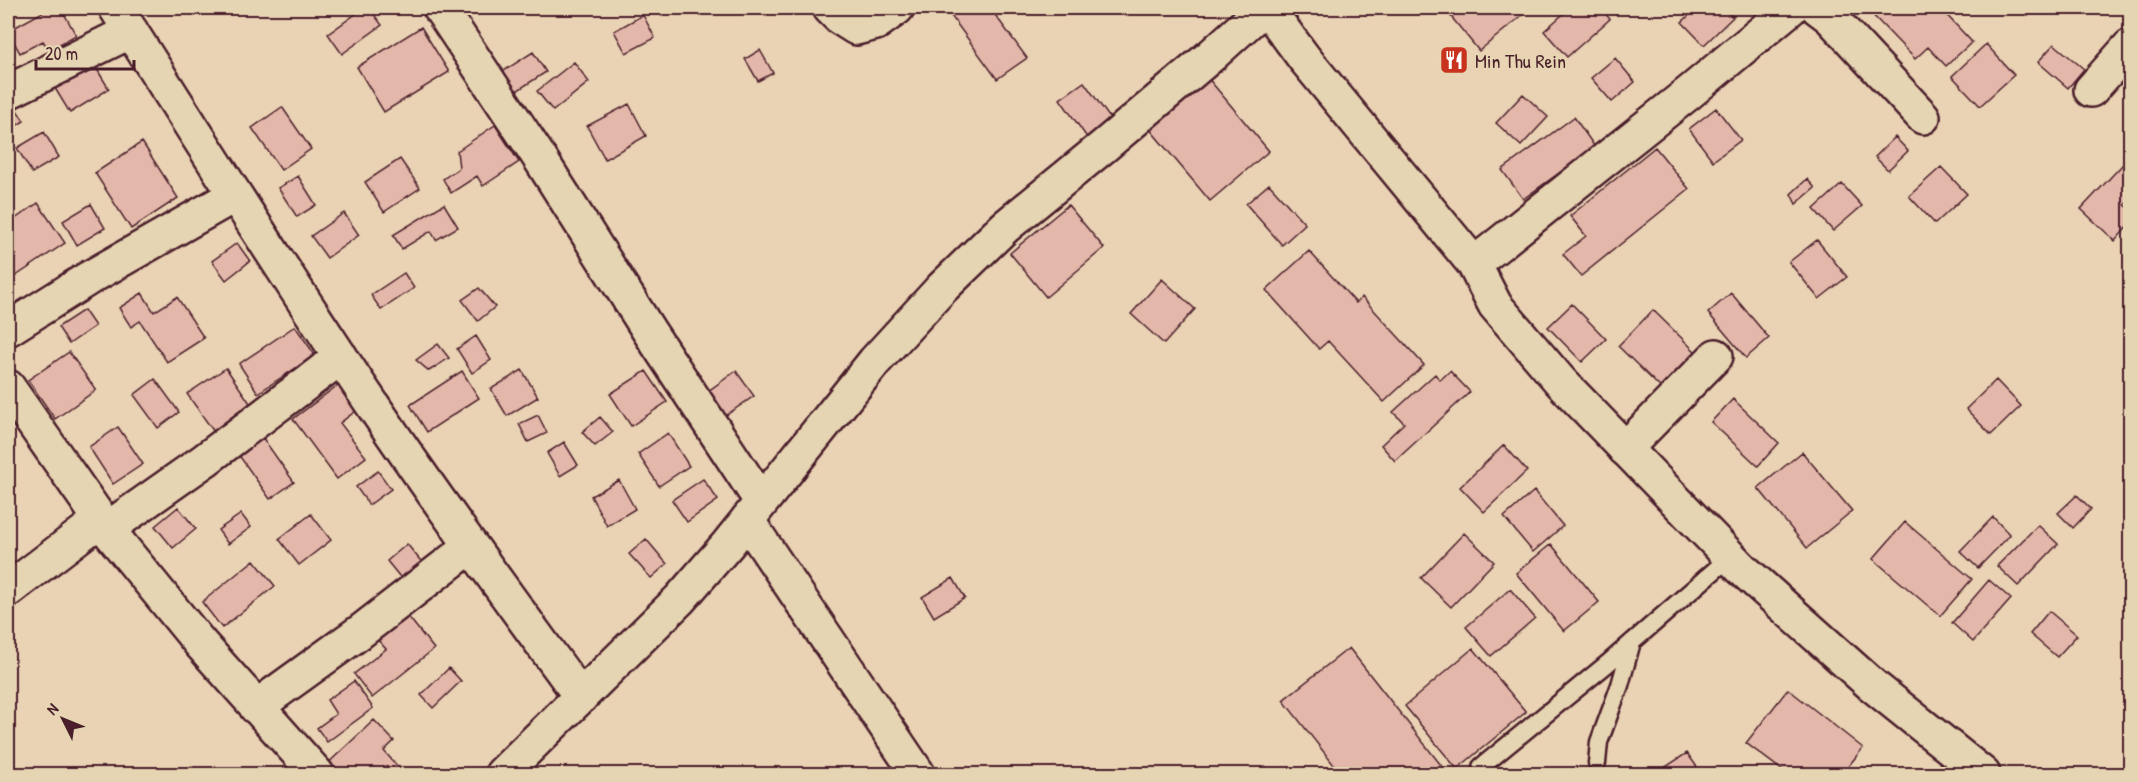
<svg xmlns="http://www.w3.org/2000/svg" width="2138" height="782" viewBox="0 0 2138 782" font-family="'Patrick Hand',sans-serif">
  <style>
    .building { fill: #e3b7a9; stroke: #4a1f2b; stroke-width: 1.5 }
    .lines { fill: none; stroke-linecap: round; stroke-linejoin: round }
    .lane-casing { stroke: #4a1f2b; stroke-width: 21 }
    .street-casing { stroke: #4a1f2b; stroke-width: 38 }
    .primary-casing { stroke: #4a1f2b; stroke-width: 38 }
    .lane { stroke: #e6d5b2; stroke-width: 16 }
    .street { stroke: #e6d5b2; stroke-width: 33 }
    .primary { stroke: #e6d5b2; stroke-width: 33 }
    .labels { text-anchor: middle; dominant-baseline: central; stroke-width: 4.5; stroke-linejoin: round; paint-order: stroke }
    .poi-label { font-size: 20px; fill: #4a1f2b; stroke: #e6d5b2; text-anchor: start }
  </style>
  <rect width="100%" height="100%" fill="#ead3b4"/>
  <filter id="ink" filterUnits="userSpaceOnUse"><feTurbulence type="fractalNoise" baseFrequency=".0167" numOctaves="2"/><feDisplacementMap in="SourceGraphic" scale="12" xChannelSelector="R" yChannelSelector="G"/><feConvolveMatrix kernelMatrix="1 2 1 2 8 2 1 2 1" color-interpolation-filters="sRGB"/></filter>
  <g filter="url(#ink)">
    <path class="building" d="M50,8h11l15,27 -27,15 -6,-9 -23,12 -12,-22z
      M364,8h5l13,17 -40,29 -14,-20z
      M949,8h41l37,50 -30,21 -51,-70z
      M1444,8h87l-52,43z
      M1570,8h30l10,11 -43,38 -23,-26z
      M1697,8h27l9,9 -29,28 -22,-23z
      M1866,8h74l32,34 -26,24 -18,-19 -13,12z
      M643,15l12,23 -29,15 -12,-22z
      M421,27l28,45 -65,40 -27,-45z
      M1986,44l28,31 -34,31 -28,-30z
      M2054,44l30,25 -16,19 -30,-26z
      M760,50l13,23 -15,8 -13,-22z
      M533,52l13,20 -34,22 -13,-20z
      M1615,58l20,24 -23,20 -21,-24z
      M92,61l17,28 -39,24 -17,-28z
      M574,62l15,20 -36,29 -16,-20z
      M1207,77l62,74 -59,50 -62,-74z
      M1084,82l28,39 -24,18 -28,-40z
      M1523,94l25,23 -27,29 -25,-23z
      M629,104l17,32 -41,23 -18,-33z
      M15,107l9,14 -16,10v-20z
      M282,107l29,42 -30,21 -29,-42z
      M1716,108l25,32 -28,21 -24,-32z
      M1574,117l21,30 -72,52 -21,-29z
      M495,125l24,37 -36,24 -6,-10 -26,17 -8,-14 16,-11 -2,-17z
      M44,132l15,25 -27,16 -15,-25z
      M1895,137l13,14 -20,19 -13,-13z
      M142,142l36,56 -47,31 -36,-56z
      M1655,147l34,42 -108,87 -18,-22 23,-18 -16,-20z
      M400,159l20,29 -36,24 -19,-30z
      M2123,164l7,7v28l-5,6 5,4v15l-15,17 -34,-32z
      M1941,167l26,27 -32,30 -26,-28z
      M298,176l18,29 -19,12 -19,-29z
      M1807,179l8,9 -19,16 -5,-10z
      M1269,184l36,40 -23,21 -36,-41z
      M1842,184l20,22 -29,25 -19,-22z
      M38,203l27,40 -49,33 -8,-13v-39z
      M91,204l14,24 -28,17 -14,-24z
      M444,204l14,23 -22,13 -5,-9 -29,18 -9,-14z
      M1068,205l36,43 -58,49 -36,-44z
      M344,213l15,22 -32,23 -16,-22z
      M1817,240l30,37 -28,22 -30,-37z
      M237,243l13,18 -24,19 -14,-19z
      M1309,251l47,52 6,-6 62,68 -40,37 -56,-61 -9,8 -53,-59z
      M404,273l10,15 -33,22 -10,-15z
      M1162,279l33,30 -31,35 -33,-30z
      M479,288l16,19 -17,14 -16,-21z
      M142,293l12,19 23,-15 27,41 -37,24 -27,-41 -9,6 -12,-19z
      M1731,293l38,45 -23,20 -38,-45z
      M1572,304l34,35 -24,23 -34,-35z
      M84,310l11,16 -26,18 -11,-17z
      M1653,310l50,49 -35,36 -50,-49z
      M295,326l20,29 -57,38 -19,-29z
      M476,336l15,24 -19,13 -15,-24z
      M438,344l11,14 -20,13 -13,-11z
      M69,352l27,38 -41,29 -27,-39z
      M226,368l26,38 -38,26 -27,-38z
      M522,370l16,27 -31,19 -16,-27z
      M462,371l17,27 -52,34 -17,-27z
      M646,371l21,31 -36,24 -21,-32z
      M736,371l18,25 -32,22 -18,-24z
      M1450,371l20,21 -75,69 -14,-16 23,-22 -11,-11 42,-38 5,6z
      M155,379l24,33 -21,16 -24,-33z
      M1996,380l25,26 -30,29 -25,-26z
      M338,385l19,25 -17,13 26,34 -29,22 -44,-60z
      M1733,399l46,44 -21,23 -47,-44z
      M538,415l9,18 -19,9 -9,-18z
      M600,417l13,15 -18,14 -13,-14z
      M118,427l25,37 -30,20 -24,-37z
      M668,433l21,33 -30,20 -21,-32z
      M262,437l32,45 -24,17 -32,-45z
      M564,442l14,23 -18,11 -13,-23z
      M1504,445l23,26 -43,41 -24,-25z
      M1802,452l50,59 -45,37 -49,-60z
      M378,471l13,18 -22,16 -13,-18z
      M703,479l15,21 -31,22 -15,-22z
      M619,480l16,29 -28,17 -16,-30z
      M1534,491l29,35 -30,26 -29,-35z
      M2077,495l14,14 -18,19 -15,-15z
      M178,507l18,22 -23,19 -18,-22z
      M241,514l10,13 -23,17 -10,-14z
      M311,514l20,26 -32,25 -20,-26z
      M1993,517l17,18 -32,33 -18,-17z
      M1905,522l67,57 -32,37 -67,-57z
      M2038,525l20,19 -40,42 -21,-20z
      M1464,533l30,29 -43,45 -30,-29z
      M646,539l21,25 -16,14 -22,-24z
      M407,544l17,21 -20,17 -17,-21z
      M1551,544l48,58 -35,29 -48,-58z
      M254,560l21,26 -53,42 -20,-26z
      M953,578l12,20 -31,19 -12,-20z
      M1989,580l22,19 -38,43 -21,-19z
      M1510,589l25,29 -44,38 -25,-29z
      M2049,611l28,24 -20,22 -27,-23z
      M407,615l27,34 -62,49 -18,-24 32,-25 -9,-10z
      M1349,648l99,126h-107l-58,-74z
      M1473,648l53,64 -69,57 -52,-63z
      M449,668l12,13 -28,27 -12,-13z
      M354,681l19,27 -46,34 -10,-14 19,-14 -9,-14z
      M1788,689l75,59 -21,26h-55l-41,-31z
      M374,720l20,21 -10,10 15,17 -7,6h-63l-6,-6z
      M1687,753l15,21h-47z"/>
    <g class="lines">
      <g class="lane-casing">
        <path id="lane" d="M1597,763l2,-21 21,-57 12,-43
          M1481,767l126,-103 123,-107"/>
      </g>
      <g class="street-casing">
        <path id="street" d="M116,8c87,136 173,274 264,408 65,96 133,188 201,281
          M440,8l101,152 108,171 112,170
          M830,8l10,10 16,10 20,-5 21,-15
          M1818,8l12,9 93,100
          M2091,90l39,-44
          M8,92l123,-61
          M1474,264l216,-172 101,-84
          M8,329l81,-51 146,-83
          M8,387l99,142 93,114 117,131
          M1625,449l91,-93
          M747,520l171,254
          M107,529l98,-69 136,-103
          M8,590l92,-70
          M256,707l104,-75 111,-86
          M502,774l178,-175 48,-55 147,-183 67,-73 63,-61 99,-81 108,-91 52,-47"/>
      </g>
      <g class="primary-casing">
        <path id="primary" d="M1267,8l37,50 170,206 21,41 66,77 180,186 131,117 111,89"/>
      </g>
      <use href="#lane" class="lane"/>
      <use href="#street" class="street"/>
      <use href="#primary" class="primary"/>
    </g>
  </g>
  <defs>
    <g id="restaurant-square" transform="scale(1.5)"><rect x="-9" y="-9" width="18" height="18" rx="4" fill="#c8321e" stroke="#e6d5b2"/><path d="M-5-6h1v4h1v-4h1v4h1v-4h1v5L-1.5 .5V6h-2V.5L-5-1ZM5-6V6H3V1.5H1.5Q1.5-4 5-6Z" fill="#fff"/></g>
  </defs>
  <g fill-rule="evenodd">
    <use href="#restaurant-square" x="1454" y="60"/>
  </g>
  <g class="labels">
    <g class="poi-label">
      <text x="1475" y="60">Min Thu Rein</text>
    </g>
  </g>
  <rect width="2138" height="782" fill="none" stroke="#e6d5b2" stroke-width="30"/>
  <rect x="15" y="15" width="2108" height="752" fill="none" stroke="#4a1f2b" stroke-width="2" filter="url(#ink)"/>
  <g transform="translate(63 719) rotate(313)" stroke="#e6d5b2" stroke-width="4.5" paint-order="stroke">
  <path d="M0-4.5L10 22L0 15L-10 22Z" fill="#4a1f2b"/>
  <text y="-9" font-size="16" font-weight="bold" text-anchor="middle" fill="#4a1f2b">N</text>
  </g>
  <path d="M36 60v9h98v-9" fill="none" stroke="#4a1f2b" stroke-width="3"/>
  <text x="45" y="60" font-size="18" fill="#4a1f2b" stroke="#e6d5b2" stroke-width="4.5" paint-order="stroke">20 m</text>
</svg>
